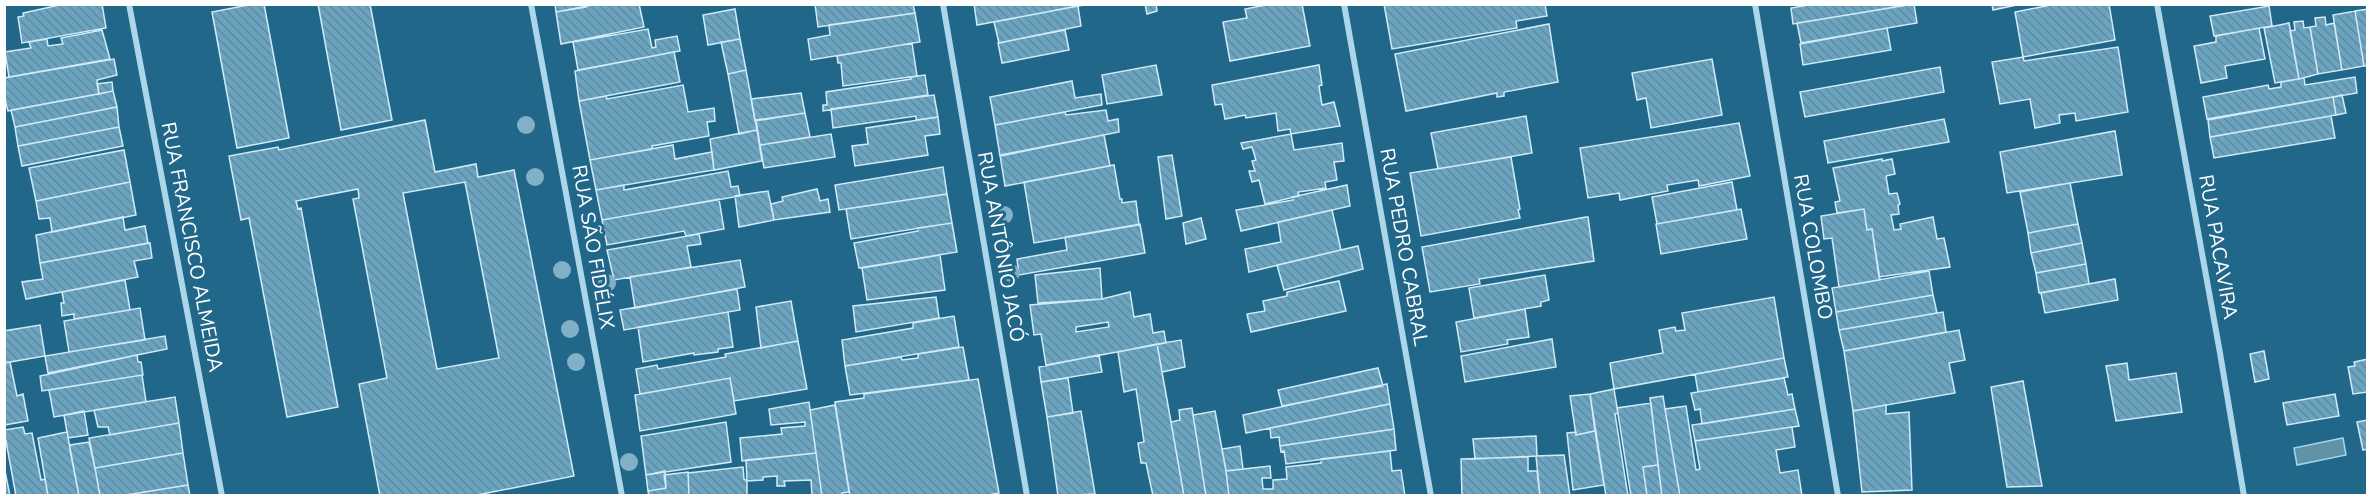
<svg xmlns="http://www.w3.org/2000/svg" width="2372" height="500" viewBox="0 0 2372 500" font-family="'Nunito Sans',sans-serif">
  <style>
    .water { fill: #6292a8; stroke: #a0d5ec; stroke-width: 1.5 }
    .building { fill: url(#building-back-hatch); stroke: #d1ecf8; stroke-width: 1.5; fill-rule: evenodd }
    .lines { fill: none; stroke-linecap: round; stroke-linejoin: round }
    .minor { stroke: #acd7eb; stroke-width: 6 }
    .tree { fill: #82b0c6 }
    .labels { text-anchor: middle; dominant-baseline: central; stroke-width: 6; stroke-linejoin: round; paint-order: stroke }
    .street-label { font-size: 20px; fill: #fff; stroke: #216789 }
  </style>
  <defs>
    <pattern id="building-back-hatch" width="6" height="6" patternUnits="userSpaceOnUse" patternTransform="scale(1.5)"><rect width="6" height="6" fill="#6aa4c0"/><path d="M-1 5l2 2M0 0l6 6M5-1l2 2" fill="none" stroke="#618a9d"/></pattern>
  </defs>
  <rect width="100%" height="100%" fill="#216789"/>
  <path class="water" d="M2343,438l3,17 -49,10 -3,-17z"/>
  <path class="building" d="M64,4h38l4,24 -84,15 -4,-26 6,-1 -1,-3z
    M253,4h11l25,134 -52,10 -25,-136z
    M318,4h52l22,116 -51,10z
    M555,4h31v3l-30,5z
    M639,4l5,23 -83,17 -5,-32 41,-8z
    M815,4h98l2,9 -97,14z
    M974,4h115l-112,21z
    M1145,4h11l1,7 -10,3z
    M1271,4h31l8,42 -80,15 -7,-39 24,-4 -2,-9z
    M1384,4h161l2,12 -31,5 1,7 -125,21z
    M1814,4h81v3l-102,17 -2,-16z
    M1914,4l3,19 -116,20 -4,-20z
    M1992,4h29l-28,6z
    M2056,4h53l6,36 -92,17 -8,-45z
    M1078,6l3,20 -82,17 -5,-21z
    M2269,6l3,20 -58,10 -4,-20z
    M735,9l5,30 -32,6 -5,-30z
    M2368,9v57h-4l-9,-55z
    M2355,11l9,55 -22,4 -9,-55z
    M915,13l5,29 -109,18 -3,-21 22,-4 -1,-10z
    M2325,17l1,8 8,-2 8,47 -24,4 -8,-47 6,-1 -1,-8z
    M2303,21l1,7 6,-1 8,47 -19,5 -9,-48 5,-1 -1,-8z
    M2289,23l10,56 -24,4 -11,-55z
    M1549,24l9,58 -54,10v4l-7,1v-4l-91,18 -11,-57z
    M1887,28l4,22 -88,15 -3,-21z
    M2259,28l6,31 -40,7 2,12 -26,5 -7,-37 22,-4v-6z
    M648,29l4,19 4,-1 -1,-7 22,-4 3,15 -102,19 -5,-28z
    M102,30l8,29 -101,18 -4,-25 26,-4 -2,-6 18,-3 1,7 15,-2 -2,-6z
    M1065,30l4,20 -67,13 -4,-20z
    M740,39l6,31 -18,4 -7,-32z
    M912,43l5,33 -74,10 -2,-23h-3l-1,-7z
    M2118,47l10,65 -52,9 -1,-8 -16,2 1,8 -25,5 -5,-29 -30,5 -8,-42 31,-5 1,4z
    M674,52l6,30 -101,19 -4,-30z
    M114,59l3,16 -20,5 2,14 -91,17 -4,-15v-18z
    M1712,59l10,56 -71,13 -5,-30 -9,2 -5,-27z
    M1156,65l6,30 -55,9 -5,-29z
    M1319,65l3,20 -3,1 3,19 12,-3 6,24 -49,8 -1,-5 -12,2 -2,-18 -30,5 -1,-3 -20,4 -3,-15 -7,1 -3,-20z
    M1940,67l4,25 -139,25 -5,-25z
    M746,70l11,60 -18,4 -11,-60z
    M925,75l3,20 -105,16v-6h4l-1,-13 85,-13v-2z
    M2355,77l2,16 -150,26 -4,-22 65,-12 1,4 12,-2v-5l23,-4 1,7z
    M1072,81l3,17 26,-4 1,11 -107,20 -5,-28z
    M112,82l1,9 -14,3 -2,-10z
    M683,85l5,27 26,-4 1,13 -8,1 2,14 -57,10v3l-62,11 -11,-59 27,-5 1,3z
    M113,91l4,16 -102,20 -4,-17z
    M801,93l4,20 -50,8 -4,-22z
    M934,95l4,22 -22,3v-4l-83,12 -2,-19z
    M2342,95l4,18 -10,2 -3,-18z
    M2333,97l3,18 -126,22 -2,-17z
    M117,107l2,20 -101,19 -3,-19z
    M1106,110l2,11 10,-2 1,13 -119,24 -5,-31 70,-13 1,3z
    M805,113l5,24 -50,8 -4,-25z
    M1526,116l6,37 -94,16 -7,-36z
    M2331,116l4,22 -121,20 -4,-21z
    M938,117l2,17 -15,2 3,19 -73,11 -3,-20 16,-2 -2,-16z
    M1944,119l5,23 -121,21 -4,-22z
    M425,120l10,52 41,-8 2,13 36,-7 60,306 -102,20h-92l-21,-112 28,-6 -34,-179 6,-1 -1,-9 -62,12 2,8 3,-1 37,199 -51,10 -38,-199 -8,2 -12,-64 49,-9 1,3zM465,182l34,176 -62,11 -34,-176z
    M1739,123l11,53 -51,10 -1,-6 -31,5 1,6 -48,9 -1,-7 -31,5 -8,-50z
    M119,127l4,19 -101,20 -4,-20z
    M757,130l5,31 -48,9 -4,-31z
    M2115,131l7,44 -115,18 -7,-41z
    M831,134l4,23 -71,11 -4,-23z
    M1291,134l3,16 48,-7 2,18 -10,1 3,18 -12,2 1,6 -28,4 1,4 -34,8 -6,-24 -7,2 -3,-11h6l-3,-10 4,-1 -4,-13 -9,2 -2,-6z
    M1104,135l6,31 -105,20 -5,-31z
    M673,145l2,14 37,-7 2,18 -118,20 -6,-30z
    M124,150l6,32 -94,19 -7,-33z
    M1172,155l10,61 -16,3 -8,-62z
    M1511,157l9,52 -2,1 2,8 -99,18 -11,-63z
    M1882,159v2l10,-2 3,15 -9,2 3,18 8,-1 3,11 -2,1 1,9 -8,1 3,15 7,-1 -1,-5 33,-7 4,22 7,-1 6,29 -71,10 -7,-48 -5,1 -3,-21 -27,4 -2,-11 5,-1 -7,-33z
    M1114,165l6,34h2v4l14,-2 3,24 -105,18 -10,-61z
    M943,167l4,27 -108,16 -4,-25z
    M728,171l3,16 7,-1 2,10 -138,24 -6,-30 28,-5v5z
    M130,182l6,33 -84,17 -2,-14 -11,1 -3,-18z
    M1732,182l5,28 -80,14 -5,-27z
    M2070,183l8,41 -50,9 -8,-41z
    M1347,185l3,21 -109,25 -5,-21 57,-10 -1,-3z
    M817,189l3,12 8,-2 2,13 -56,8 -3,-16 12,-3 -1,-4z
    M768,191l6,29 -35,7 -4,-31z
    M947,194l5,29 -101,16 -5,-30z
    M719,199l5,30 -38,7 -2,-5 -77,14 -5,-25z
    M1741,209l6,30 -86,15 -5,-30z
    M1864,209l3,21 5,-1 8,51 -41,7 -7,-49 -8,1 -3,-23z
    M1332,210l9,40 -92,22 -4,-23 36,-7 -3,-20z
    M123,217l2,13 20,-4 3,17 -108,20 -4,-28z
    M1586,217h2l6,44 -115,18 1,5 -50,8 -8,-45z
    M1201,218l5,21 -20,5 -3,-21z
    M952,223l5,29 -98,16 -5,-25 64,-12 -1,-3z
    M1140,224l5,29 -126,22 -2,-16 50,-9 -2,-13z
    M2078,224l4,19 -51,10 -3,-20z
    M699,234l2,10 -14,2 4,21 -77,13 -7,-30z
    M150,243l2,15 -18,3 4,16 -112,22 -4,-17 21,-3 -3,-16z
    M2082,243l4,21 -50,9 -5,-20z
    M1358,246l5,23 -79,21 -7,-25z
    M940,255l5,35 -78,10 -5,-32z
    M740,260l5,27 -110,21 -5,-31z
    M2086,264l3,20 -50,9 -3,-20z
    M1100,268l2,31 -64,4 -3,-28z
    M1929,271l4,24 -97,17 -4,-24z
    M1545,275l4,25 -8,2v4l-67,12 -5,-30z
    M2115,279l3,21 -73,13 -4,-20z
    M125,280l5,30 -56,9v-5l-12,2 -1,-13h3l-2,-11z
    M1339,281l7,30 -95,21 -4,-18 18,-3 -2,-10 24,-5v-4z
    M737,289l3,21 -116,20 -4,-20z
    M1130,292l4,25 16,-3 3,19 11,-2 2,12 -120,22 -5,-31 -7,1 -4,-30 72,-6zM1108,322l1,5 -33,5v-5z
    M1933,295l4,18 -98,17 -3,-18z
    M936,297l3,21 -83,14 -3,-26z
    M1774,297l10,61 -170,31 -4,-26 53,-10 -4,-23 16,-3 1,4 9,-1 -3,-17z
    M791,301l7,40 -37,7 -5,-41z
    M140,308l5,32 -76,12 -5,-31z
    M1525,309l4,28 -22,3 1,4 -47,8 -5,-30z
    M728,312l5,35 -15,2v3l-24,3v-2l-51,9 -5,-35z
    M1943,312l3,20 -102,19 -5,-21z
    M954,316l5,31 -114,19 -3,-26 71,-12v-5z
    M40,325l5,31 -41,7v-32z
    M1959,330l6,30 -16,3 6,30 -102,18 -9,-60z
    M165,336l2,13 -119,24 -3,-17z
    M1552,339l4,28 -91,15 -4,-26z
    M1181,340l4,27 -23,5 -5,-28z
    M798,341l9,48 -73,12 -4,-23 -90,16 -4,-25 21,-4 1,4 68,-12 -1,-3z
    M1157,344l14,78 13,74h-31l-7,-33h-5l-3,-20 6,-1 -8,-53 -12,3 -6,-40z
    M963,347l6,33 -119,15 -5,-29 56,-9 1,3 16,-2v-4z
    M2264,351l5,28 -14,3 -5,-28z
    M137,355l1,7h3l2,13 -101,16 -2,-15z
    M1099,355l3,17 -61,10 -2,-15z
    M1784,358l4,19 -90,15 -3,-18z
    M2368,359v36l-1,-3 -14,2 -5,-27 7,-1 -1,-4z
    M10,362l7,34 6,-2 5,27 -24,4v-62z
    M2127,363l2,17 47,-7 6,39 -66,9 -10,-55z
    M1378,368l5,18 -101,20 -4,-16z
    M142,375l4,27 -92,15 -5,-27z
    M730,378l6,36 -96,17 -5,-36z
    M1068,378l5,35 -26,4 -6,-35z
    M1784,378l4,17 4,-1 3,15 -93,15 -2,-15 -5,1 -4,-17z
    M978,379l21,114 -15,3h-134l-15,-94 29,-4v-4z
    M2023,381l19,105 -35,1 -16,-100z
    M1387,384l3,20 -144,29 -3,-18z
    M1614,389l4,24 -3,1 13,82h-22l-16,-102z
    M1590,394l5,37 -19,4 -6,-39z
    M2335,394l4,22 -52,9 -4,-22z
    M1663,396l2,13 15,87h-18l-12,-98z
    M175,397l4,26 -69,12 -2,-8h-10l-4,-17z
    M809,402l7,51 -74,8 -2,-23 42,-4 -1,-6 24,-2v-4l-34,3 -2,-16z
    M1651,403l7,62 -15,2 4,29h-16l-14,-88z
    M1390,404l4,25 -114,17 -1,-9 -8,1 -1,-10z
    M835,405l14,87 -7,1v3h-20l-12,-86z
    M1886,405v9l23,-2 3,78 -50,2 -9,-81z
    M1686,406l10,64 4,-1 -5,-28 97,-14 3,20 -19,3 4,23 18,-3 4,26h-122l-15,-87z
    M1192,408l1,7 13,81h-22l-13,-74 9,-2 -1,-10z
    M1795,409l4,17 -104,15 -3,-16z
    M84,411l4,24 -20,3 -4,-23z
    M1081,411l14,83 -37,2 -11,-79z
    M1215,411l11,60 3,25h-23l-13,-81z
    M2368,420v29l-5,1 -6,-28z
    M726,422l5,40 -85,13 -5,-39z
    M179,423l4,30 -88,15 -6,-30z
    M23,427l2,7 7,-1 9,47 4,-1 3,17h-32l-12,-66z
    M1394,429l2,21 -110,14 -2,-13 -3,1 -1,-6z
    M1595,431l9,54 -31,5 -6,-57 9,-1v3z
    M67,432l12,64h-31l-10,-58z
    M1536,436l1,20 -62,3 -2,-20z
    M89,442l6,26 5,28h-21l-9,-46v-5z
    M1240,446l3,23 -17,2 -4,-22z
    M1390,451l2,20 9,-1 4,26h-176l-3,-25 44,-5 1,12h-9l1,11h10v-9l14,-1 -1,-12 35,-4v-4z
    M183,453l5,32 -68,11h-20l-5,-28z
    M816,453l6,43h-14l4,-1 -1,-15 -27,1 1,5h-8v-10l-14,1v3l-16,1 -1,-21z
    M1564,455l6,41h-30l-4,-40z
    M1528,457v14h9l3,25h-78l-1,-37z
    M1658,465l4,31h-15l-4,-29z
    M4,466l6,30h-6z
    M743,467l1,12 3,2v15h-58l-1,-23z
    M665,471l1,17 -18,3 -2,-16z
    M688,472l1,24h-40l-1,-5 18,-3 -2,-13z
    M188,485l2,11h-70z"/>
  <g class="lines">
    <path class="minor" d="M129,4l93,492
      M531,4l91,492
      M943,4l84,492
      M1344,4l87,492
      M1755,4l83,492
      M2157,4l63,349 24,143"/>
  </g>
  <g class="tree">
    <circle cx="526" cy="125" r="9"/>
    <circle cx="535" cy="177" r="9"/>
    <circle cx="1004" cy="215" r="9"/>
    <circle cx="562" cy="270" r="9"/>
    <circle cx="1011" cy="273" r="9"/>
    <circle cx="607" cy="283" r="9"/>
    <circle cx="570" cy="329" r="9"/>
    <circle cx="576" cy="362" r="9"/>
    <circle cx="629" cy="462" r="9"/>
  </g>
  <g class="labels">
    <g class="street-label">
      <text transform="translate(192 247) rotate(79)">RUA FRANCISCO ALMEIDA</text>
      <text transform="translate(593 247) rotate(80)">RUA SÃO FIDÉLIX</text>
      <text transform="translate(1001 247) rotate(80)">RUA ANTÔNIO JACÓ</text>
      <text transform="translate(1404 247) rotate(80)">RUA PEDRO CABRAL</text>
      <text transform="translate(1813 247) rotate(80)">RUA COLOMBO</text>
      <text transform="translate(2218 247) rotate(80)">RUA PACAVIRA</text>
    </g>
  </g>
  <rect width="2372" height="500" fill="none" stroke="#ffffff" stroke-width="12"/>
</svg>
